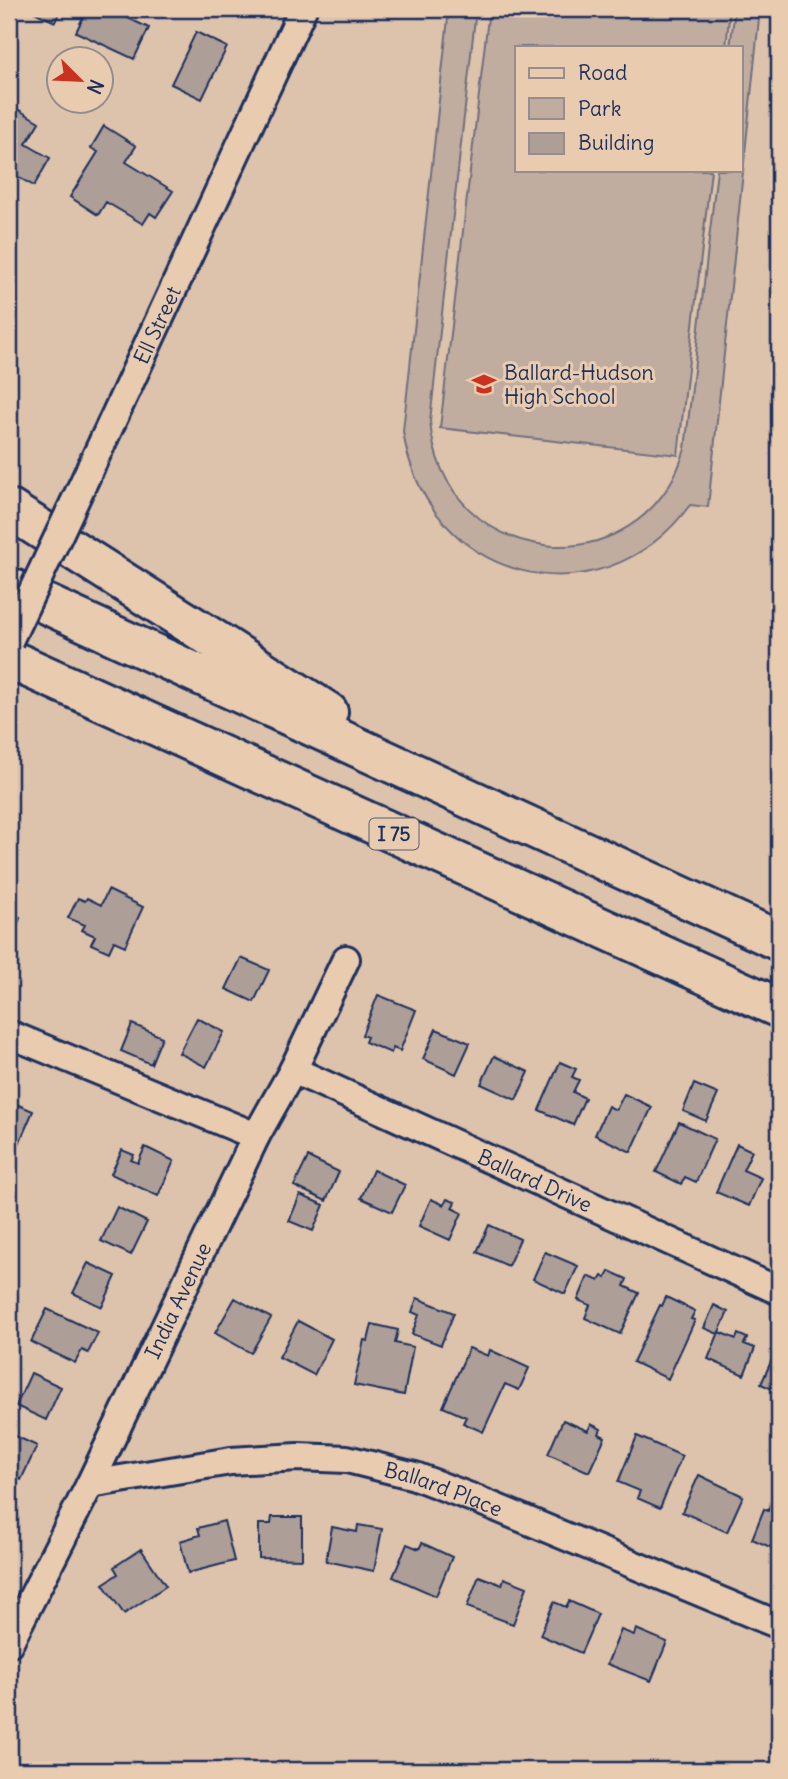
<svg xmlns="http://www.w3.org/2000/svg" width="788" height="1779" viewBox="0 0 788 1779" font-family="Delius,sans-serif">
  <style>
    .green { fill: #c0ada0; stroke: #6e6e7f; stroke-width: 2 }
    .building { fill: #ad9e98; stroke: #1b2f5e; stroke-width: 2 }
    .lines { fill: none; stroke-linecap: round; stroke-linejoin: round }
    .minor-casing { stroke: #1b2f5e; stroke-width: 32 }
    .motorway-casing { stroke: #1b2f5e; stroke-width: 44 }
    .minor { stroke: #e9ccb0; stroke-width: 26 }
    .motorway { stroke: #e9ccb0; stroke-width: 38 }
    .minor-bridge-casing { stroke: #1b2f5e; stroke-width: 32; stroke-linecap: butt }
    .minor-bridge { stroke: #e9ccb0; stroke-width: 26 }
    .labels { text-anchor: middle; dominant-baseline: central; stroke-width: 6; stroke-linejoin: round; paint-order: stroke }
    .shield { fill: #e9ccb0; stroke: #595e77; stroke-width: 2 }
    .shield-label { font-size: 19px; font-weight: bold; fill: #1b2f5e }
    .street-label { font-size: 21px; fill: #1b2f5e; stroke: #e9ccb0 }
    .poi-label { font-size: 21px; fill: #1b2f5e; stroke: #e9ccb0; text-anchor: start }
  </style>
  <rect width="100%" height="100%" fill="#ddc3ab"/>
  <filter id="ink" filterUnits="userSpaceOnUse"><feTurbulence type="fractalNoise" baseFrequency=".0143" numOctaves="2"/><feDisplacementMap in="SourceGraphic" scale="14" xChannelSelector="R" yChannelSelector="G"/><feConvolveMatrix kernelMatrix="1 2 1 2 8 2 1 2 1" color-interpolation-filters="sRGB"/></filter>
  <g filter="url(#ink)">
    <path class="green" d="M449,9h27l-46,412c12,150 212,172 255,28l32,-279h24v-123h-11l5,-38h25l-52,498 -18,-2c-91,123 -265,76 -287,-74z
      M489,9h241l-4,38h-209v123h194l-33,285 -238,-27z"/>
    <path class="building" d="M28,9h33l-6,13z
      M87,9h22l40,19 -15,31 -58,-27z
      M196,32l31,15 -25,52 -31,-15z
      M9,104l30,18 -13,22 24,14 -16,28 -25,-14z
      M104,126l32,20 -10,16 47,29 -17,26 -6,-4 -7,11 -37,-22 -8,13 -28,-18 28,-45 -7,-4z
      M108,890l35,17 -18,39 -11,-5 -5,11 -18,-8 4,-8 -13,-6 3,-5 -17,-7 10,-20 7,3 2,-3 14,7z
      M9,914l11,4 -11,29z
      M241,958l28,12 -15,32 -28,-13z
      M378,995l38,15 -16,41 -7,-3 -2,5 -26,-11 2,-5 -5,-2z
      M197,1018l27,14 -18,35 -27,-14z
      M132,1024l30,13 -11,27 -30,-13z
      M436,1029l34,14 -14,31 -33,-15z
      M494,1056l35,16 -13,28 -35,-16z
      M560,1062l16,7 -4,8 7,3 -6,12 12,6 -12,27 -34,-15z
      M694,1084l24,10 -12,27 -23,-10z
      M624,1094l28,13 -21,45 -36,-17 13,-29 8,4z
      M9,1101l24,10 -24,56z
      M679,1122l36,17 -19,43 -11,-5 -4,7 -25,-12z
      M737,1144l15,7 -9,19 18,8 -12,28 -33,-14z
      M145,1147l29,14 -16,35 -47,-22 11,-24 12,5 -3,5 7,3z
      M308,1157l31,15 -13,29 -32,-15z
      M373,1170l32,15 -13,27 -31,-14z
      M300,1195l24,10 -11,26 -24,-10z
      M431,1199l13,6 3,-6 8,3 -3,6 10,5 -12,27 -31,-14z
      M117,1207l30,15 -16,33 -30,-14z
      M489,1225l31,14 -12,27 -31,-14z
      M545,1252l33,14 -13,28 -32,-15z
      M88,1263l28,13 -14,31 -29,-14z
      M609,1271l18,8 -3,7 15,7 -19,41 -35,-16 5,-13 -12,-5 10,-24 11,5 3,-5 4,2z
      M666,1297l29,14 -4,8 4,1 -27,59 -35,-17 27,-57 2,1z
      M235,1298l36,20 -20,35 -36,-20z
      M417,1298l37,15 -13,32 -29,-11 7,-19 -7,-3z
      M714,1305l14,7 -10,22 -14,-6z
      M47,1309l51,24 -10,20 -6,-3 -7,13 -44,-21z
      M298,1321l34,18 -18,36 -35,-18z
      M372,1324l26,6 -3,13 18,4 -9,48 -50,-10 10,-45 4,1z
      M719,1332l17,7 2,-5 9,4 -3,6 11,4 -11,27 -36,-16z
      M469,1348l19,8 2,-6 39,18 -10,22 -14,-6 -22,48 -20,-9 3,-6 -23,-10z
      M774,1355l5,3v34l-18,-8z
      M31,1373l30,14 -15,33 -30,-14z
      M563,1420l25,11 3,-7 10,5 -2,5 6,3 -16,35 -41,-18z
      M9,1433l28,13 -16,34 -12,-6z
      M637,1436l45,20 -22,52 -23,-10 3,-7 -22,-9z
      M699,1475l44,21 -16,36 -45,-20z
      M776,1493l3,2v63l-5,-3 3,-5 -25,-11 12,-30 4,2z
      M272,1517h30v42l-43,-1v-34h12z
      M224,1521l10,40 -46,12 -8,-32 20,-6 -2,-7z
      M358,1525l24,4 -8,42 -48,-10 6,-34 25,5z
      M422,1543l30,14 -16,39 -43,-19 14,-33 12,5z
      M141,1549l25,37 -42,28 -21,-30 15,-10 -4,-7z
      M479,1576l23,9 2,-7 23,9 -14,37 -46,-17z
      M569,1601l29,13 -17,39 -41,-18 14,-33 12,5z
      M636,1629l31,13 -16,39 -44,-17 14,-34 13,5z"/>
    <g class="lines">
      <g class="minor-casing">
        <g id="minor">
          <path id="s1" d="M103,441l200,-432"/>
          <path d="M9,1034l247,102"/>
          <path id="s2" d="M293,1070l486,221"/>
          <path id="s3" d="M90,1484l141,-23 67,-4 49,2 68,17 63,24 301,125"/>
          <path id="s4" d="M9,1643l81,-159 166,-348 37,-66 53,-111"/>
        </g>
      </g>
      <g class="motorway-casing">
        <path id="motorway" d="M9,509l319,203
          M9,587l770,354
          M9,659l770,349"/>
      </g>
      <use href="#minor" class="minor"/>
      <use href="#motorway" class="motorway"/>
      <g class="minor-bridge-casing">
        <path id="minor-bridge" d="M9,641l94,-200"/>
      </g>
      <use href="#minor-bridge" class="minor-bridge"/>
    </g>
  </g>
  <defs>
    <g id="school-bare" transform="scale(1.89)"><path d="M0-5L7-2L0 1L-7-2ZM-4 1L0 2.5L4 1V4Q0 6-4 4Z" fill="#c8321e" stroke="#e9ccb0" stroke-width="2.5" paint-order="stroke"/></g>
  </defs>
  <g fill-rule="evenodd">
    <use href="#school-bare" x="484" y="384"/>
  </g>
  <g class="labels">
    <rect class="shield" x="369.5" y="818.5" width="49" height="31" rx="5"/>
    <g class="shield-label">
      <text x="394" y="834">I 75</text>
    </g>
    <g class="street-label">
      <text stroke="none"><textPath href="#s1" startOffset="128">Ell Street</textPath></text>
      <text stroke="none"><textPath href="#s2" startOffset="266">Ballard Drive</textPath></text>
      <text stroke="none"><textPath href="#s4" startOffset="382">India Avenue</textPath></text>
      <text stroke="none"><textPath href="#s3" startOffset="360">Ballard Place</textPath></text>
    </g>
    <g class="poi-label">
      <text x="504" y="372">Ballard-Hudson<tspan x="504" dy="24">High School</tspan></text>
    </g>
  </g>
  <rect width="788" height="1779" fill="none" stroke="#e9ccb0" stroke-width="35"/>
  <rect x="18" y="18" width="753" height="1744" fill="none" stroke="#1b2f5e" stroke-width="2.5" filter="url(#ink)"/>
  <rect x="515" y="46" width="228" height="126" fill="#e9ccb0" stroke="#978d8f" stroke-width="2"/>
  <rect x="529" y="68" width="35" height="10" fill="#e9ccb0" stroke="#978d8f" stroke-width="2"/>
  <text x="578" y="80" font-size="21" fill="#1b2f5e">Road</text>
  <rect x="529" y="98" width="35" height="21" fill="#c0ada0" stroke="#978d8f" stroke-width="2"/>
  <text x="578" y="116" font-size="21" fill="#1b2f5e">Park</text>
  <rect x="529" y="133" width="35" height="21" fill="#ad9e98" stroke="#978d8f" stroke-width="2"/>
  <text x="578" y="150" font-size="21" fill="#1b2f5e">Building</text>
  <g transform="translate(80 80) rotate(114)"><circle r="33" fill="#e9ccb0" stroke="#978d8f" stroke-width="2"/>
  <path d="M0-5L12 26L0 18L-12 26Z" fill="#c8321e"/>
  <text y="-10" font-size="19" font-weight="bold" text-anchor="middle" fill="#1b2f5e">N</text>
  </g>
</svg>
